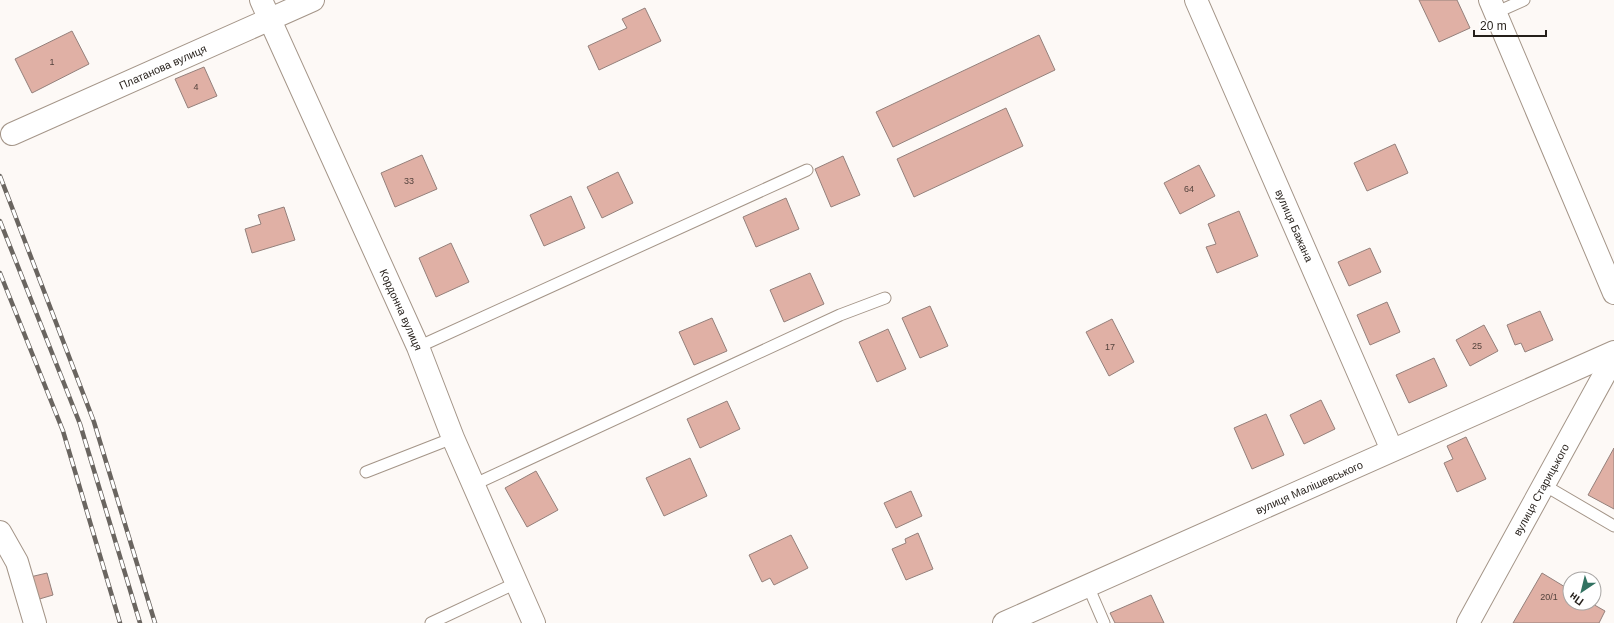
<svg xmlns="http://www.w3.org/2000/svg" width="1614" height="623" viewBox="0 0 1614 623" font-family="Arial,sans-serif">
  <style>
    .building { fill: #e0b0a5; stroke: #94807b }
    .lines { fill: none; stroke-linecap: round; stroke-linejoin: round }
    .lane-casing { stroke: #a49588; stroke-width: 13 }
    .street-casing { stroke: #a49588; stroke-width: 24 }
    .secondary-casing { stroke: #a49588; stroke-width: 24 }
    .lane { stroke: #fff; stroke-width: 11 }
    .street { stroke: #fff; stroke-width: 22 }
    .secondary { stroke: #fff; stroke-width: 22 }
    .rail-casing { stroke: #6a6560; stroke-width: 4.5 }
    .rail { stroke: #fff; stroke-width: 3; stroke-dasharray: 9; stroke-linecap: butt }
    .labels { text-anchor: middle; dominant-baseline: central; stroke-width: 3; stroke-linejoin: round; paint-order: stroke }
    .number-label { font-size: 9px; fill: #54433d }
    .street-label { font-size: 11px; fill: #251f1a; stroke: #fff }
  </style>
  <rect width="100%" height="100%" fill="#fdf9f6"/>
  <path class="building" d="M1419,0h38l13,28 -31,14z
    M645,8l16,33 -62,29 -11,-24 39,-18 -5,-9z
    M72,31l17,33 -57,29 -17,-34z
    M1039,35l16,35 -162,77 -17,-35z
    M204,67l13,29 -29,12 -13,-29z
    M1006,108l17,38 -109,51 -17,-38z
    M1395,144l13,29 -41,18 -13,-28z
    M422,155l15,34 -42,18 -14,-34z
    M843,156l17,39 -29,12 -16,-38z
    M1199,165l16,31 -35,18 -16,-31z
    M618,172l15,31 -31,15 -15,-31z
    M571,196l14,32 -41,18 -14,-31z
    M786,198l13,31 -43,18 -13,-30z
    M284,207l11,33 -43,13 -7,-24 16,-5 -3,-9z
    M1239,211l19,45 -41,17 -11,-26 10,-3 -8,-20z
    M451,243l18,39 -33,15 -17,-39z
    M1370,248l11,24 -32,14 -11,-24z
    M810,273l14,31 -40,18 -14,-32z
    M1387,302l13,30 -30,13 -13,-30z
    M930,306l18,40 -28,12 -18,-40z
    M1540,311l13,29 -28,12 -4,-9 -6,2 -8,-20z
    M712,318l15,33 -33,14 -15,-33z
    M1112,319l22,43 -25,14 -23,-44z
    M1484,325l14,26 -28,15 -14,-26z
    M888,329l18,40 -29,13 -18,-40z
    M1434,358l13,28 -38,17 -13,-28z
    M1321,400l14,29 -31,15 -14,-29z
    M727,401l13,28 -40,19 -13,-29z
    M1266,414l18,41 -32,14 -18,-41z
    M1466,437l20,42 -29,13 -13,-29 9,-4 -6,-13z
    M1614,448v61l-26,-14z
    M690,458l17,38 -43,20 -18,-38z
    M536,471l22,39 -31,17 -22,-39z
    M911,491l11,25 -26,12 -12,-25z
    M918,533l15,36 -27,11 -14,-31 14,-6 -1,-4z
    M791,535l17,33 -34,17 -4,-7 -8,4 -13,-27z
    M47,573l6,22 -17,5 -6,-23z
    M1542,573l28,17v13h21l14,8 -6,12h-86z
    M1151,595l13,28h-49l-5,-10z"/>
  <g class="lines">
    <g class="lane-casing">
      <path id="lane" d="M1495,13l29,-13
        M418,347l389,-177
        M366,472l87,-34
        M473,485l367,-170 45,-17
        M1544,485l70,41
        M1088,586l16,37
        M431,623l85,-40"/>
    </g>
    <g class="street-casing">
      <g id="street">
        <path id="s1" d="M1196,0l196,450"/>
        <path d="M1490,0l124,293"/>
        <path id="s2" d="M12,134l301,-134"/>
        <path d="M0,532l17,30 18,61"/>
        <path id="s3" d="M1004,623l610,-271"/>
        <path id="s4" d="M1468,623l146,-266"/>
      </g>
    </g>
    <g class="secondary-casing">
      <g id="secondary">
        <path id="s5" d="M261,0l157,347 35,91 81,185"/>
      </g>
    </g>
    <use href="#lane" class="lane"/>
    <use href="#street" class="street"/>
    <use href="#secondary" class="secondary"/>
    <g class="rail-casing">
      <path id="rail" d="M0,176l94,246 61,201
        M0,221l80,203 60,199
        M0,273l63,158 57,192"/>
    </g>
    <use href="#rail" class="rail"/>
  </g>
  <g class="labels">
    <g class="number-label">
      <text x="52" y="62">1</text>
      <text x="196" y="87">4</text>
      <text x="409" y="181">33</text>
      <text x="1189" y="189">64</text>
      <text x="1477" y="346">25</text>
      <text x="1110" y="347">17</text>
      <text x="1549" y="597">20/1</text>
    </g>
    <g class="street-label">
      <text stroke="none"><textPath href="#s2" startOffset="165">Платанова вулиця</textPath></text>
      <text stroke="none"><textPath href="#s1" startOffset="246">вулиця Бажана</textPath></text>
      <text stroke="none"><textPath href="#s5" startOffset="340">Кордонна вулиця</textPath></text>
      <text stroke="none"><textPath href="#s3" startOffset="334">вулиця Малішевського</textPath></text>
      <text stroke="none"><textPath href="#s4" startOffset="152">вулиця Старицького</textPath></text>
    </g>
  </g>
  <g transform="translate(1582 591) rotate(215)"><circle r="19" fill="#ffffff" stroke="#a8a5a3"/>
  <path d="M0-3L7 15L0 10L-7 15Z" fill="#327261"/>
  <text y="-6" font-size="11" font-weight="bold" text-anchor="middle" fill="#251f1a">Пн</text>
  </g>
  <path d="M1474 30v6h72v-6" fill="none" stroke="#251f1a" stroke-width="2"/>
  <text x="1480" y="30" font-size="12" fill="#251f1a" stroke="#ffffff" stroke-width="3" paint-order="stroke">20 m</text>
</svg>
